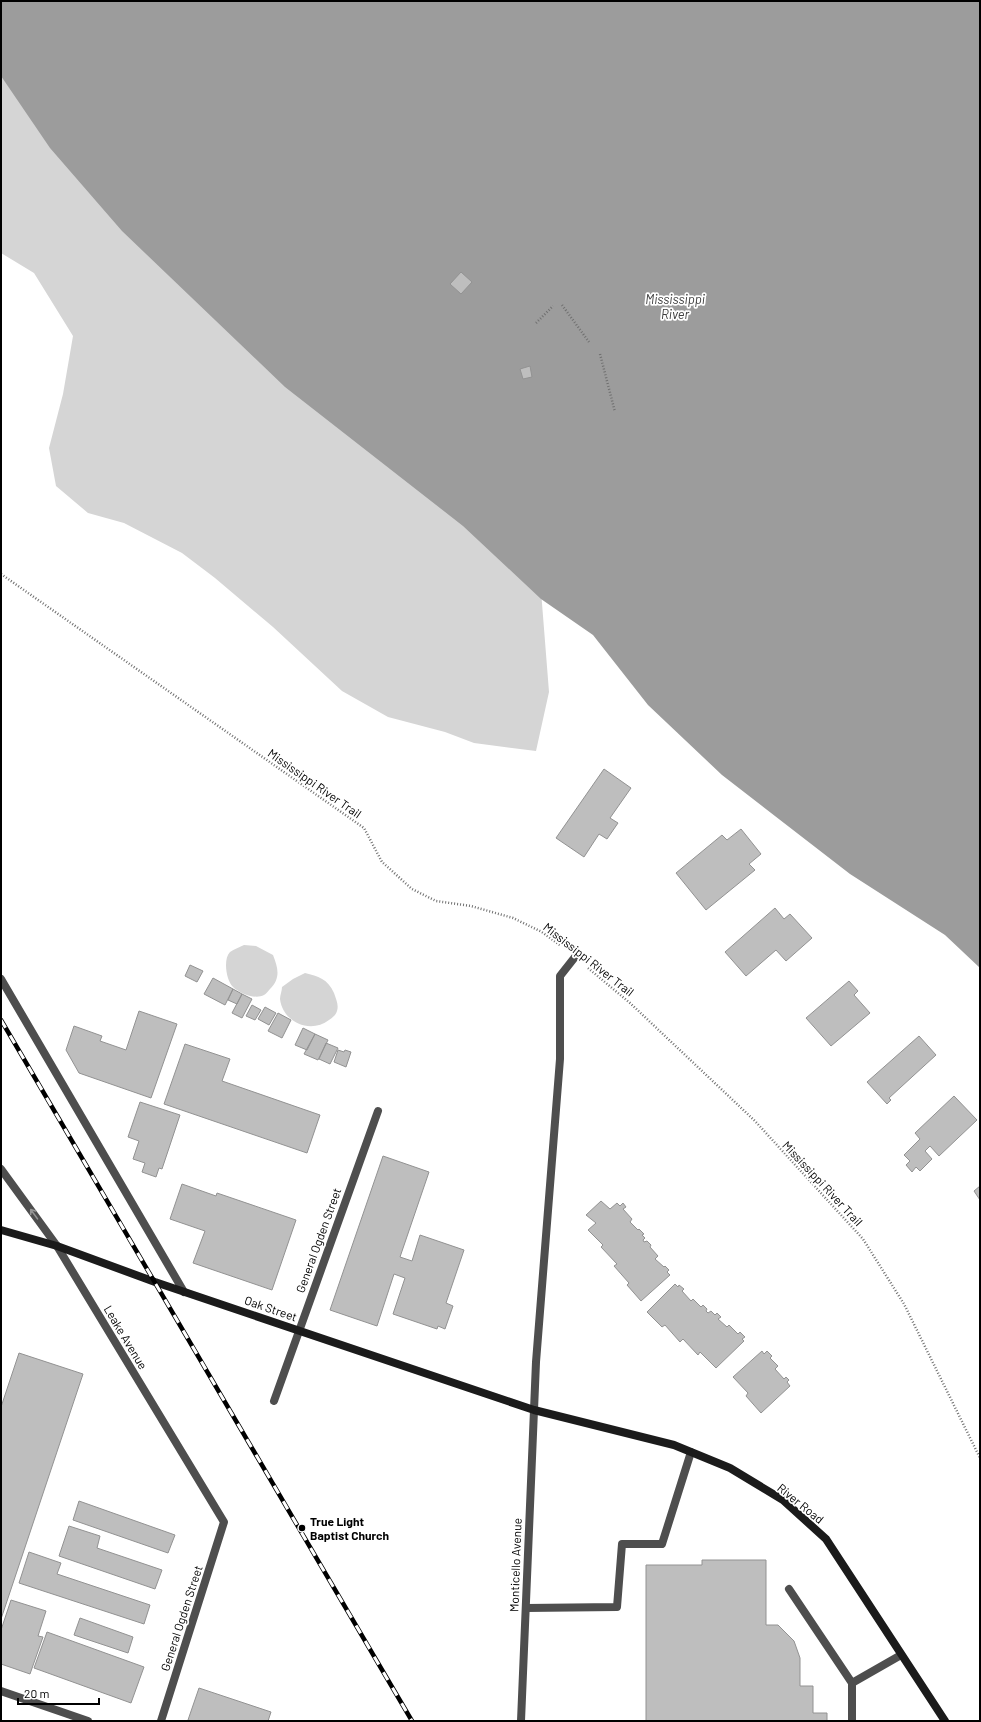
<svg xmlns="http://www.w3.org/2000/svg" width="981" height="1722" viewBox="0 0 981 1722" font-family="Barlow,sans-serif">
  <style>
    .green { fill: #d5d5d5 }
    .water { fill: #9c9c9c }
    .building { fill: #bebebe; stroke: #929292 }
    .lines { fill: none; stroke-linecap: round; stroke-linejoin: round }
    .path { stroke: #707070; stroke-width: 2.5; stroke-dasharray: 1 2; stroke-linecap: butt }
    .service { stroke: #4e4e4e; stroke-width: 8 }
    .minor { stroke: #4e4e4e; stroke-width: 8 }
    .tertiary { stroke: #4e4e4e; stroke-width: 8 }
    .secondary { stroke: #1b1b1b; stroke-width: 8 }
    .rail-casing { stroke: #000; stroke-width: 4.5 }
    .rail { stroke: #fff; stroke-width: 3; stroke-dasharray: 9; stroke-linecap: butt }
    .oneway { stroke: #959595 }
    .poi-dot { fill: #000; stroke: #fff; stroke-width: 1.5 }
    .labels { text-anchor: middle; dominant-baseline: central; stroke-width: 3.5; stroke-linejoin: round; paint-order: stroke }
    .street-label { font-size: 12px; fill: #000; stroke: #fff }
    .poi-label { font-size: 12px; font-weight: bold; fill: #000; stroke: #fff; text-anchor: start }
    .water-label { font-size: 13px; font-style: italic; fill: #3d3d3d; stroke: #fff }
  </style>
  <rect width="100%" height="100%" fill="#fff"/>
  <path class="green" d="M1,1h9l527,539 12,152 -13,59 -62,-8 -29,-11 -57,-15 -46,-26 -69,-64 -58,-49 -33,-25 -58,-30 -36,-10 -32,-27 -7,-38 14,-54 10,-58 -39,-63 -33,-20z
    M244,945l12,1 17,9c5,13 8,23 -3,34 -2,2 -4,5 -6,6 -9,5 -25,-2 -31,-8 -7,-7 -10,-28 -3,-35 4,-3 10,-5 14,-7z
    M305,973c13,3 23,6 29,20 2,6 5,12 3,18 -1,4 -5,7 -8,9 -18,14 -46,3 -49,-21 0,-4 2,-8 2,-12l11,-8z"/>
  <path class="water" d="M1,1h979v967l-35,-33 -95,-61 -128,-99 -74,-70 -55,-70 -52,-36 -78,-73 -178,-139 -163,-156 -72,-83 -49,-72z"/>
  <path class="building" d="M461,272l11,10 -11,12 -11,-10z
    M530,366l2,11 -9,2 -3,-10z
    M604,769l27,19 -21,30 8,5 -11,16 -8,-5 -15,23 -28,-19z
    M741,829l20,25 -12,10 6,6 -49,40 -30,-37 46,-38 5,5z
    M775,908l9,11 6,-5 22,24 -26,23 -10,-11 -30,26 -21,-24z
    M190,965l13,6 -6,11 -12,-6z
    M213,978l20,11 -8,16 -21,-11z
    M849,981l9,10 -4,4 16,18 -39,33 -25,-28z
    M233,989l9,5 -5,10 -9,-4z
    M242,994l10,5 -10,19 -10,-5z
    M252,1005l9,5 -6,10 -9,-4z
    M265,1007l11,6 -7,12 -11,-6z
    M139,1011l38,13 -26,74 -72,-25 -13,-23 8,-24 28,10 -2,5 26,9z
    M278,1013l13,7 -9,18 -14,-7z
    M303,1028l12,6 -8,16 -12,-5z
    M315,1034l13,6 -10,20 -14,-6z
    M919,1036l17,19 -47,43 2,2 -4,4 -20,-22z
    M326,1043l12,5 -8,16 -11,-5z
    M185,1044l45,15 -8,22 98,34 -13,38 -143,-49z
    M338,1050l6,2 1,-2 6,2 -5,15 -12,-5z
    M954,1096l23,24 -38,36 -9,-10 -5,5 7,8 -12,12 -4,-4 -4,5 -6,-7 4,-4 -6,-6 16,-16 -5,-6z
    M140,1102l40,13 -18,54 -3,-1 -3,9 -14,-5 3,-9 -12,-4 6,-18 -11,-4z
    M383,1156l46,16 -29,85 12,4 8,-26 44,15 -18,53 7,3 -8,23 -7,-3 -1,3 -44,-15 12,-36 -11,-4 -17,52 -47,-16z
    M182,1184l34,12 1,-3 79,27 -24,70 -79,-27 12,-32 -35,-12z
    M980,1186v14l-6,-9z
    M601,1201l9,8 7,-6 3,3 3,-3 3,4 -3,2 9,10 -2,3 8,8 1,-1 5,5 -2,1 3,3 -2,2 1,2 3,-1 4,4 -1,2 8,9 -3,3 9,8 1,-1 4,4 -2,2 3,3 -29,26 -14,-16 2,-2 -15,-17 3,-2 -16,-17 2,-2 -15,-15 8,-7 -10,-8z
    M675,1284l3,3 1,-2 5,4 -2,2 9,10 2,-2 8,8 2,-2 4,4 -1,2 2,2 3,-2 4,4 2,-2 4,4 -3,2 9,8 2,-2 9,9 2,-2 5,5 -3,2 2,2 -28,27 -16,-16 -2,3 -15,-16 -3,3 -15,-17 -3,2 -15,-15z
    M762,1351l2,3 3,-3 5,5 -2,2 8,8 -3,3 9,10 2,-2 3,3 -2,2 3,4 -29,27 -15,-17 2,-3 -15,-16z
    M19,1353l64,21 -82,245v-212z
    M79,1501l96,34 -7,18 -95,-33z
    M69,1526l31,10 -3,12 65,22 -7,19 -96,-33z
    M29,1552l32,11 -4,11 93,31 -6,19 -125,-41z
    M702,1560h64v65h12l16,16 6,17v28h13v27h14v8h-181v-156h56z
    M11,1600l35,11 -8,25 5,1 -13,37 -29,-10v-34z
    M80,1618l53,19 -5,16 -54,-18z
    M47,1632l97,35 -13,36 -97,-35z
    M199,1688l72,24 -3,9h-76l-4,-1z"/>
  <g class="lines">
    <path class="path" d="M562,305l27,37
      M536,323l17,-17
      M600,354l15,58
      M1,574l363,254 18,34 30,27 24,12 35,5 42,12 29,14 19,14
      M588,968l42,35 125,118 108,118 41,65 76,154"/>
    <path class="service" d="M1,979l183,313
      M534,1410l2,-48 24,-303v-83l15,-19
      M789,1589l63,94
      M526,1608l91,-1 5,-63h40l29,-92
      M852,1721v-38l49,-28"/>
    <path class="minor" d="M57,1246l167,276 -63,199
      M274,1401l104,-290
      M1,1691l87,30
      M521,1721l13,-311"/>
    <path class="tertiary" d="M1,1169l56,77"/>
    <path class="secondary" d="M1,1230l56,16 98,36 379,128 140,35 56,23 53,32 43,39 119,182"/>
    <g class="rail-casing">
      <path id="rail" d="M1,1020l411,701"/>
    </g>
    <use href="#rail" class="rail"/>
  </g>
  <defs><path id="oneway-shaft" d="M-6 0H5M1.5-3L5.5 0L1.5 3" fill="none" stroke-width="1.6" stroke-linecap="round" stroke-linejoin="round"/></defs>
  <use class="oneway" href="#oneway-shaft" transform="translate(34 1214) rotate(-126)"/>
  <circle class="poi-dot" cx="302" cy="1528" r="4"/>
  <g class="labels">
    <g class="street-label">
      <text transform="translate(315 783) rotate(35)">Mississippi River Trail</text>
      <text transform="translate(589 959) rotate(38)">Mississippi River Trail</text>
      <text transform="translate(823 1183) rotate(47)">Mississippi River Trail</text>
      <text transform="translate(318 1240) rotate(-70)">General Ogden Street</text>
      <text transform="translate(271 1308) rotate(19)">Oak Street</text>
      <text transform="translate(126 1337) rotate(59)">Leake Avenue</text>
      <text transform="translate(801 1503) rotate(39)">River Road</text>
      <text transform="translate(515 1565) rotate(-88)">Monticello Avenue</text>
      <text transform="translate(181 1618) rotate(-72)">General Ogden Street</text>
    </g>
    <g class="poi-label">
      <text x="310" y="1521">True Light<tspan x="310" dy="14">Baptist Church</tspan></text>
    </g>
    <g class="water-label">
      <text x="675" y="299">Mississippi<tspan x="675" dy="15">River</tspan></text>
    </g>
  </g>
  <rect width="981" height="1722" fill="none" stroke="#000000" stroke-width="4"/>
  <path d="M18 1698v6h81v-6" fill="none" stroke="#000000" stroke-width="2"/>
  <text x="24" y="1698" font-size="12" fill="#000000" stroke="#ffffff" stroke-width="3" paint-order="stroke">20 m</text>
</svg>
